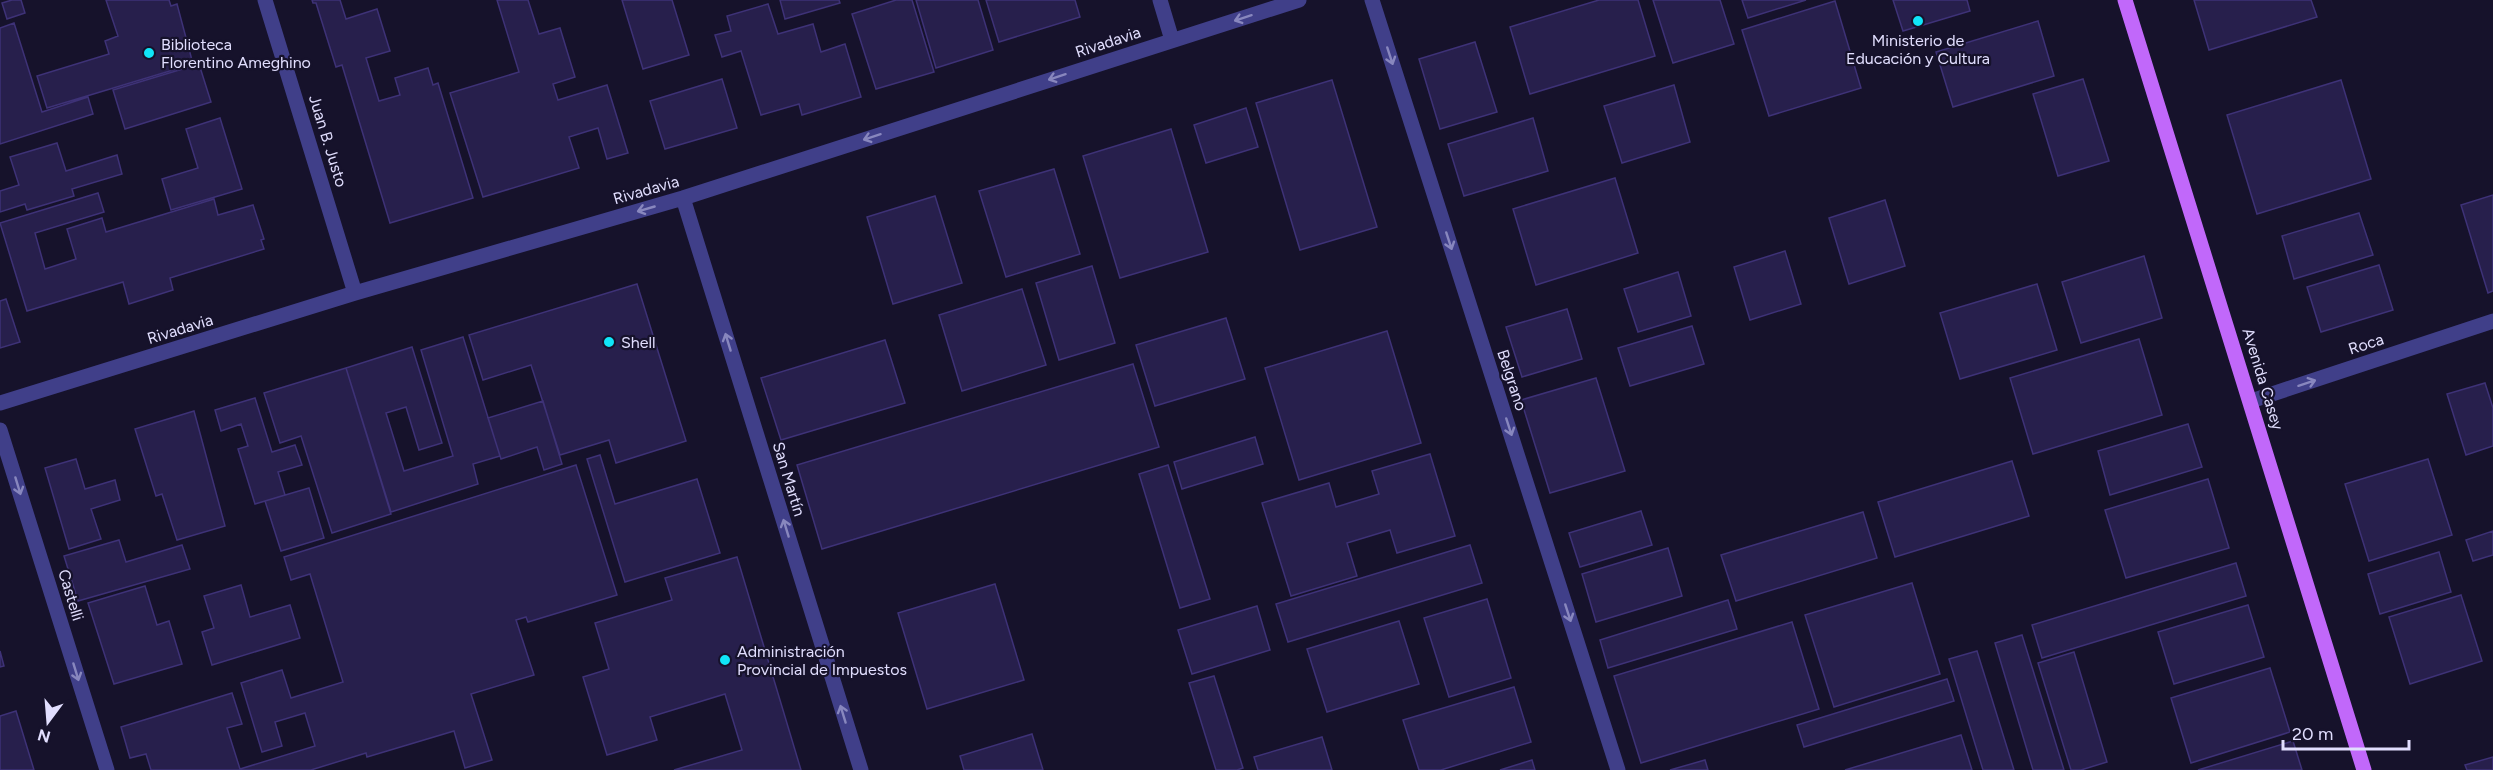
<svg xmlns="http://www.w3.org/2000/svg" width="2493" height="770" viewBox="0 0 2493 770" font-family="Figtree,sans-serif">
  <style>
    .building { fill: #271f4c; stroke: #3e3277; stroke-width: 1.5 }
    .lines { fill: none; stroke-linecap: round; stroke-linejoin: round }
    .minor { stroke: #403f89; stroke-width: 15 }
    .major { stroke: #c168fa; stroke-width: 15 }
    .oneway { stroke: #8887be }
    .poi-dot { fill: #10e5f8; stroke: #16122b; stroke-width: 2 }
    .labels { text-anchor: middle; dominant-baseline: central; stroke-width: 4.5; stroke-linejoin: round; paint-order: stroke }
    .poi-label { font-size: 16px; fill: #e1defe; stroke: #16122b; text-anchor: start }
    .street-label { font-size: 16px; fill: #e1defe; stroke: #16122b }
  </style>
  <rect width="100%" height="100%" fill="#16122b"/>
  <path class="building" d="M12,0h9l4,13 -18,6 -5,-16z
    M106,0h63l2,6 6,-2 16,60 -146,44 -10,-32 72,-22 -4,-13 13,-5z
    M312,0h28l6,19 31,-10 13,42 -24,7 13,43 21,-6 -5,-17 33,-10 5,17 5,-2 35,115 -83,25 -48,-158 -6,2 -20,-64h-3z
    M497,0h31l11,34 21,-6 15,49 -22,7 5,16 49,-15 21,68 -21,6 -9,-31 -29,9 10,31 -96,29 -33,-104 69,-21z
    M622,0h50l17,55 -46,14z
    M780,0h59l1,3 -55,16z
    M896,0h16l22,72 -58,17 -24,-75z
    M916,0h62l15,50 -57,18z
    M986,0h89l5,17 -81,25z
    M1599,0h39l17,56 -125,38 -20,-67z
    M1653,0h67l14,44 -61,19z
    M1742,0h64l-58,18z
    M1893,0h74l3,11 -67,20z
    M2194,0h117l6,17 -108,33z
    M1835,1l26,87 -92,28 -27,-86z
    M768,4l10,30 35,-10 8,28 24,-8 16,53 -59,18 -3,-11 -38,11 -20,-64 -19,6 -7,-22 16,-4 -4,-15z
    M2038,21l16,55 -101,31 -17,-55z
    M14,23l28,89 46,-15 5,17 -93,30v-116z
    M1475,42l22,70 -57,17 -21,-70z
    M199,64l12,38 -86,27 -12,-39z
    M722,79l15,49 -72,21 -15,-48z
    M2083,79l26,82 -51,15 -25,-82z
    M1332,80l45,147 -77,23 -44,-147z
    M2341,80l30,99 -114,35 -30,-99z
    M1674,85l16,57 -68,21 -18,-57z
    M1246,108l12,39 -52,16 -12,-38z
    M220,118l22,71 -71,21 -9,-31 36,-11 -12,-39z
    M1533,118l15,53 -84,25 -16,-52z
    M1171,129l37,123 -88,26 -37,-122z
    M57,143l9,28 51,-16 5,19 -50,15 2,7 -47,14 -2,-6 -25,8v-21l19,-6 -9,-28z
    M1054,169l26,85 -74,23 -27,-86z
    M1615,178l23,75 -102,32 -23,-76z
    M98,193l6,19 -69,21 10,36 31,-10 -9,-30 35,-11 4,14 108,-33 4,16 35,-10 11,34 -3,1 3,9 -94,29 3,12 -44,14 -6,-22 -96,29 -27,-88z
    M2493,195v96l-5,2 -27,-88z
    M935,196l27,87 -69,21 -26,-87z
    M1885,200l20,66 -56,18 -20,-66z
    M2359,213l14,42 -79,24 -12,-43z
    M1785,251l16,53 -51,16 -16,-53z
    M2144,256l18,62 -81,25 -19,-61z
    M2379,265l14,45 -72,22 -14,-45z
    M1092,266l23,77 -56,17 -23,-77z
    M1678,272l13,44 -53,16 -14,-43z
    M637,284l49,157 -70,22 -7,-23 -49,15 -29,-90 -48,15 -14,-45z
    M2037,284l20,66 -97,29 -20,-66z
    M1022,289l24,76 -84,26 -23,-76z
    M6,299l14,43 -20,6v-47z
    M1567,309l15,50 -60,18 -16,-50z
    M1226,318l19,61 -90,27 -19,-61z
    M1692,326l12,38 -74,22 -12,-38z
    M1387,331l34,112 -122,37 -34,-112z
    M463,337l37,119 -27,8 5,20 -87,28 -45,-144 66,-21 30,96 -23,7 -13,-43 -20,6 18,58 49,-15 -32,-106z
    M2139,339l23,76 -129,39 -23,-76z
    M885,340l20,63 -124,37 -20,-62z
    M1133,364l26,83 -337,102 -25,-84z
    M346,368l45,146 -59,19 -31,-97 -21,7 -16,-50z
    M1596,378l29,93 -75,22 -29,-93z
    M2485,383l8,25v38l-27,9 -19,-61z
    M255,398l17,54 23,-7 7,20 -24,7 7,23 -30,9 -17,-55 10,-3 -7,-22 -20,7 -6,-21z
    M543,401l19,63 -18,6 -7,-23 -36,12 -13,-41z
    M194,411l31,115 -48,14 -15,-46 -6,2 -21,-67z
    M2188,424l14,43 -92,28 -12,-44z
    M1255,437l8,27 -81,25 -8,-27z
    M1430,454l25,82 -58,17 -7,-23 -43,13 10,33 -66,20 -29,-93 67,-20 7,24 43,-13 -7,-23z
    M600,455l15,49 82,-25 23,74 -95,29 -38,-123z
    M76,459l9,30 30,-9 5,20 -29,9 10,30 -32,10 -24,-81z
    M2428,459l24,76 -83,26 -24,-77z
    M2012,461l17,55 -134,41 -17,-55z
    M576,465l41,130 -89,27 -2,-5 -10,3 18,55 -63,19 21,66 -27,8 -11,-37 -87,26 -1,-4 -55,17h-160l-5,-16 -16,4 -9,-31 111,-34 10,31 -15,4 13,41 75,-23 -10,-33 -30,9 7,24 -20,6 -21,-69 41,-13 9,28 52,-16 -33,-108 -19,6 -7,-23z
    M1168,465l42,134 -30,9 -41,-134z
    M2208,479l21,69 -103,30 -21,-68z
    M309,488l15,50 -43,13 -16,-50z
    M1641,511l11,34 -72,22 -11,-34z
    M1863,512l14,46 -141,43 -15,-46z
    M2493,531v24l-20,6 -7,-21z
    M119,540l7,22 56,-17 8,24 -112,32 -14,-45z
    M1470,545l12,38 -194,59 -12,-38z
    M1668,548l14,48 -86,26 -14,-48z
    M2439,552l12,40 -71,22 -12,-40z
    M737,557l64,213h-127l68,-20 -17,-56 -75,23 7,23 -50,15 -24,-78 26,-8 -14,-46 77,-23 -7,-22z
    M2236,563l10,33 -204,62 -10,-33z
    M1912,583l28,91 -106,33 -29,-92z
    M995,584l29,96 -97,29 -29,-96z
    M241,585l9,32 40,-12 10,33 -88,27 -10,-33 12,-4 -10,-32z
    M145,586l12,39 12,-4 13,43 -68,20 -26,-81z
    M2461,595l21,66 -72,23 -21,-67z
    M1487,599l24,79 -62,19 -25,-79z
    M1728,600l9,29 -129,39 -8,-28z
    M2248,605l16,52 -90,27 -16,-52z
    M1257,606l13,44 -78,24 -14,-44z
    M1399,621l20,63 -92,28 -20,-63z
    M1792,622l27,87 -178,54 -27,-87z
    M2022,635l42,135h-31l-38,-127z
    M0,651l4,15 -4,1z
    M1977,651l37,119h-31l-34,-111z
    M2074,652l33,110 -26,8h-10l-33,-107z
    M2270,668l20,64 -99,31 -20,-65z
    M1214,676l29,92 -6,2h-21l-27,-87z
    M1947,679l7,22 -150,46 -7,-22z
    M1514,687l17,55 -90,28h-22l-16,-50z
    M16,711l18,59h-34v-54z
    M1032,734l11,36h-79l-4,-14z
    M1961,735l11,35h-127z
    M1322,737l10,33h-74l-4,-13z
    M2293,741l9,29h-104z
    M2493,757v13h-26l-2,-5z
    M1532,760l3,10h-35z
    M1705,760l3,10h-38z"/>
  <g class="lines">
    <path class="minor" d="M265,0l90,293
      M1160,0l12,40
      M1372,0l246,770
      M683,198l178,572
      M2251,401l242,-80
      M0,403l355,-110 328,-95 616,-198
      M0,430l107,340"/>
    <path class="major" d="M2125,0l239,770"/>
  </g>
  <defs><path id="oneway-shaft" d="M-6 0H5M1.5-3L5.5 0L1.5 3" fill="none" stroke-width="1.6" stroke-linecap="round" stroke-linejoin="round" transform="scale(1.5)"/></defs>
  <g class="oneway">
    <use href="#oneway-shaft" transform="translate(1243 18) rotate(162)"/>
    <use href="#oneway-shaft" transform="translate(1390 56) rotate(72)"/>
    <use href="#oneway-shaft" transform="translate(1057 77) rotate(162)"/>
    <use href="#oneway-shaft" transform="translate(872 137) rotate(162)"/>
    <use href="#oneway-shaft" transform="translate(646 209) rotate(164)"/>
    <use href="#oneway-shaft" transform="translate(1449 241) rotate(72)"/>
    <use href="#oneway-shaft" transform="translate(728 342) rotate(-107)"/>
    <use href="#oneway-shaft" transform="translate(2307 383) rotate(-18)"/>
    <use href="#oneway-shaft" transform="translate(1509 427) rotate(72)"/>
    <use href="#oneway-shaft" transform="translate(18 486) rotate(73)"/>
    <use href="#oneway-shaft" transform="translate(786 528) rotate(-107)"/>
    <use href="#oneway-shaft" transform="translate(1568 613) rotate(72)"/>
    <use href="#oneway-shaft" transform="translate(76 672) rotate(73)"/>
    <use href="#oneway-shaft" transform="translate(843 714) rotate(-107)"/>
  </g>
  <g class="poi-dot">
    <circle cx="1918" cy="21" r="6"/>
    <circle cx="149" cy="53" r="6"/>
    <circle cx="609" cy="342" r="6"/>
    <circle cx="725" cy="660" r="6"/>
  </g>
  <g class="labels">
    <g class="poi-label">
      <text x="1918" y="40" text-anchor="middle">Ministerio de<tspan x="1918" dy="18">Educación y Cultura</tspan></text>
      <text x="161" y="44">Biblioteca<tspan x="161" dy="18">Florentino Ameghino</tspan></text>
      <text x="621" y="342">Shell</text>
      <text x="737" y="651">Administración<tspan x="737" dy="18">Provincial de Impuestos</tspan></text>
    </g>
    <g class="street-label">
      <text transform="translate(1108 42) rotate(-18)">Rivadavia</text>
      <text transform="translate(328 141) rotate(73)">Juan B. Justo</text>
      <text transform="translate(646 190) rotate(-16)">Rivadavia</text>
      <text transform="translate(180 329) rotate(-17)">Rivadavia</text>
      <text transform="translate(2366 344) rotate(-18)">Roca</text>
      <text transform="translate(2263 379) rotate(73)">Avenida Casey</text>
      <text transform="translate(1512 380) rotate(72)">Belgrano</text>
      <text transform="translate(789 479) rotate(73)">San Martín</text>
      <text transform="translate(71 595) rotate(73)">Castelli</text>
    </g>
  </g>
  <g transform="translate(48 722) rotate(196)" stroke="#16122b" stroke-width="4.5" paint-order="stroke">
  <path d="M0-4.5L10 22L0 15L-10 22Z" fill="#e1defe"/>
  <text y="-9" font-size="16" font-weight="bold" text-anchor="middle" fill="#e1defe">N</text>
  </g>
  <path d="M2283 740v9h126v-9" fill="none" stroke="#e1defe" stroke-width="3"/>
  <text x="2292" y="740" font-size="18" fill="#e1defe" stroke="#16122b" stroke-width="4.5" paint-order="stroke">20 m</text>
</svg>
